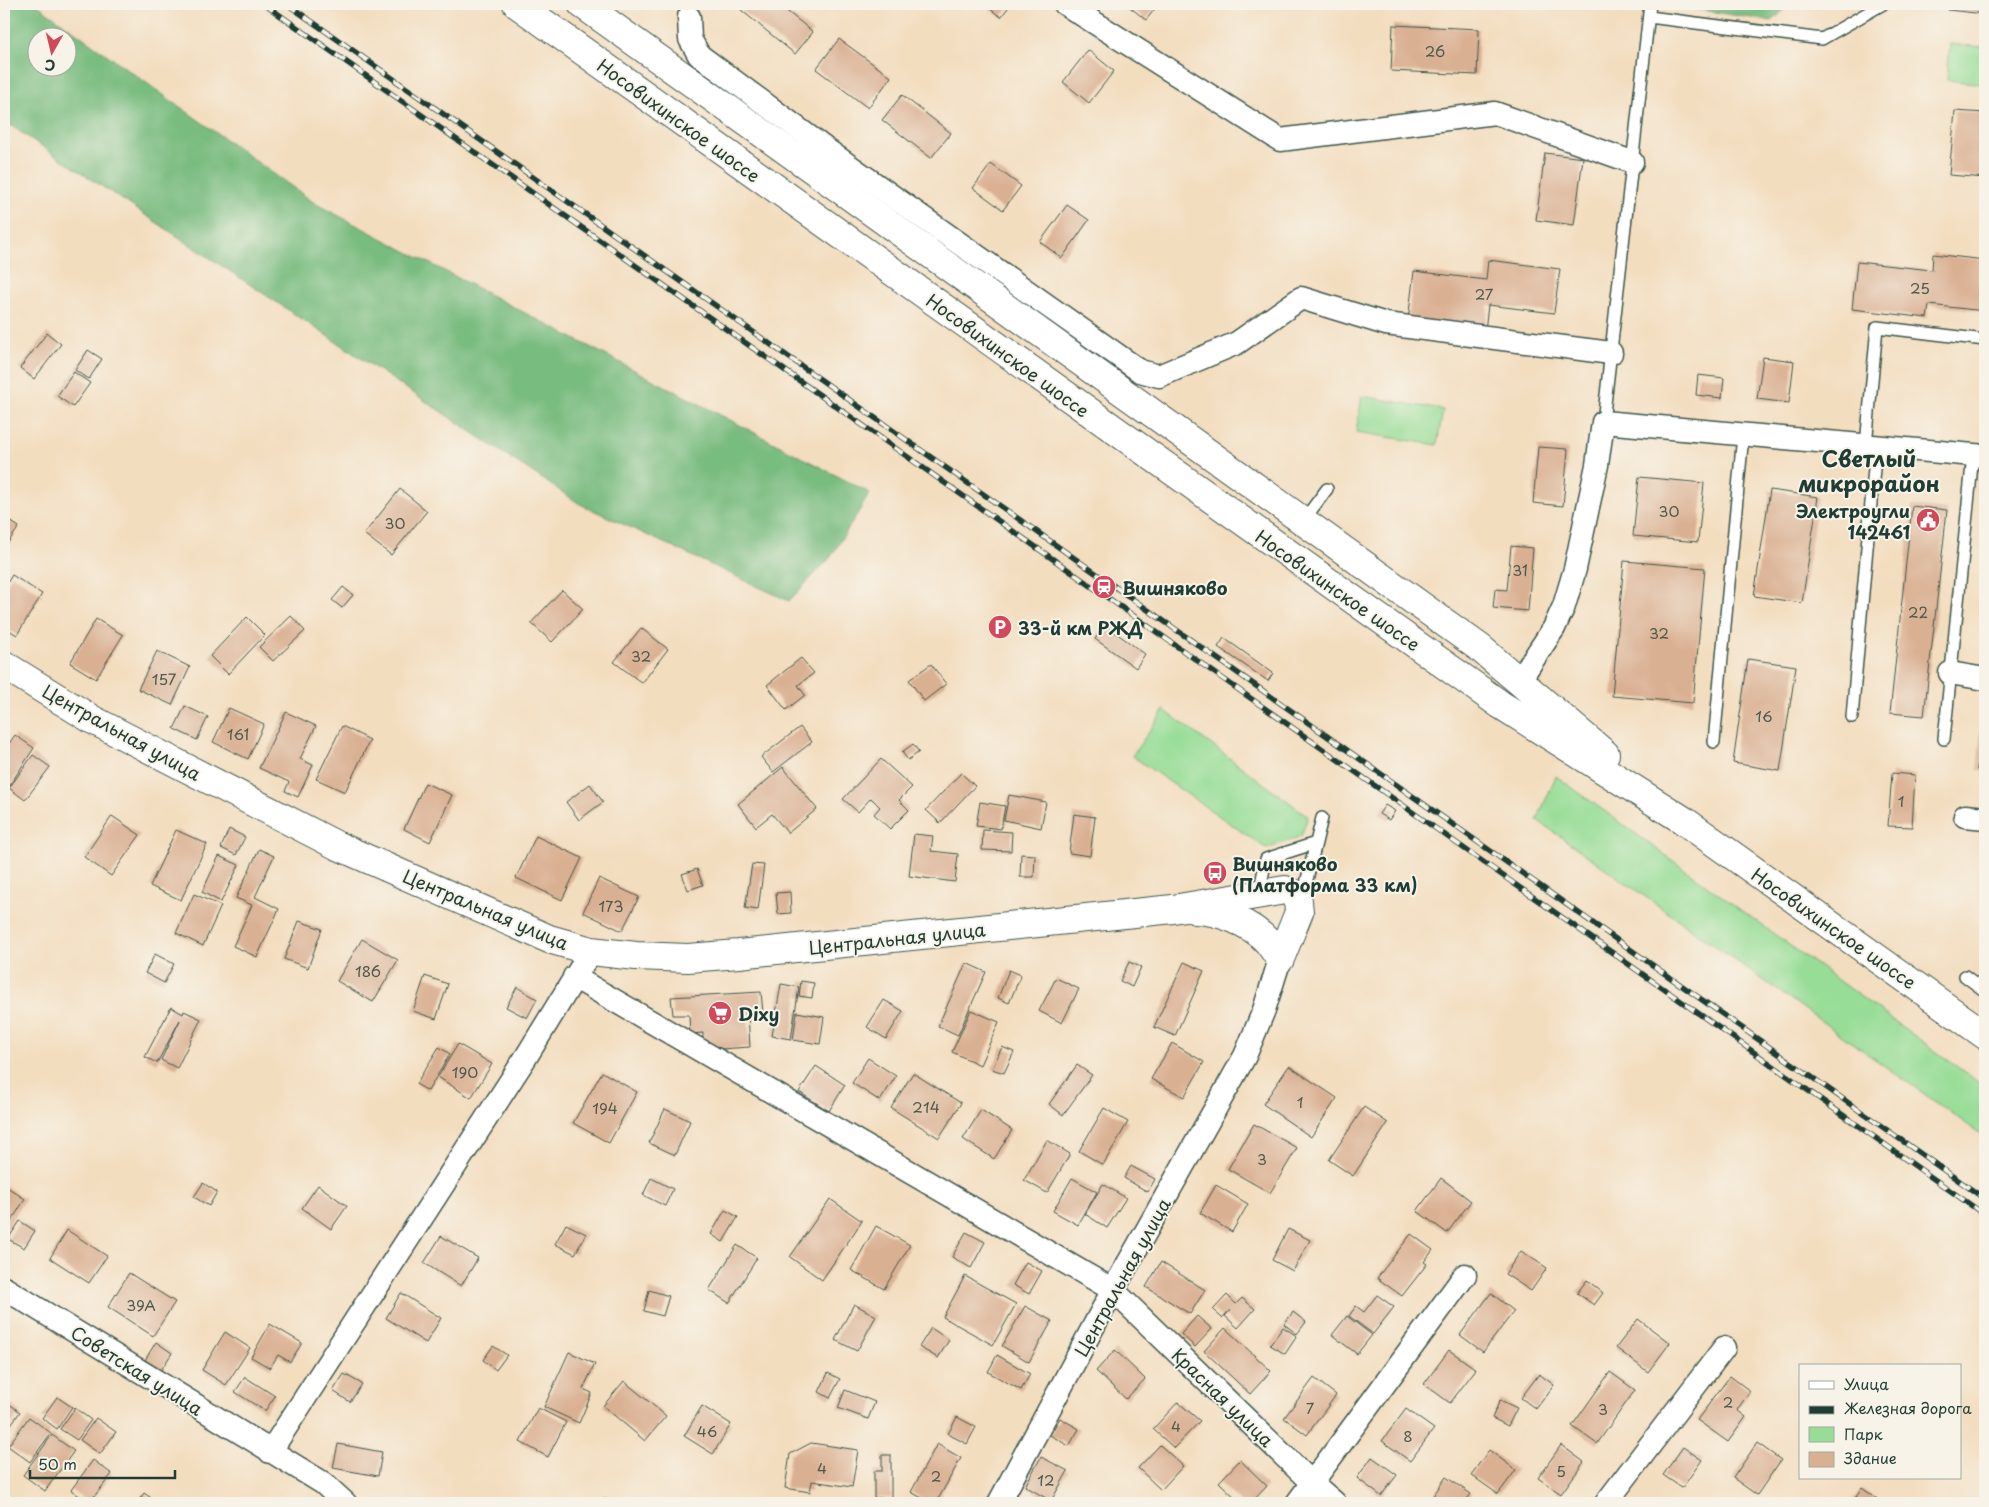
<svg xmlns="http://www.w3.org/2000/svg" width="1989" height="1507" viewBox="0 0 1989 1507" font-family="'Playpen Sans',sans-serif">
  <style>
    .green { fill: #97dd97; stroke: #5b8d66 }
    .forest { fill: #79bc80; stroke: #4c7c5a; fill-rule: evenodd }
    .building { fill: #dab093 }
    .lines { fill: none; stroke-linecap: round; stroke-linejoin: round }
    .lane-casing { stroke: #3f5549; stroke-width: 14 }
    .street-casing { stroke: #3f5549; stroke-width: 25 }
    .secondary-casing { stroke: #3f5549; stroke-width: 30 }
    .lane { stroke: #fff; stroke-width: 11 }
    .street { stroke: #fff; stroke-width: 22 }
    .secondary { stroke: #fff; stroke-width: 28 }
    .rail-casing { stroke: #1f3d34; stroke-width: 5.5 }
    .rail { stroke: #f7f3e8; stroke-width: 4; stroke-dasharray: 11; stroke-linecap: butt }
    .labels { text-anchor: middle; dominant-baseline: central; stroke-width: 4; stroke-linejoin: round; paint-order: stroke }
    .number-label { font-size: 15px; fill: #4e5a4c }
    .street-label { font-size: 18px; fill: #1f3d34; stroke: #f7f3e8 }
    .poi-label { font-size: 18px; font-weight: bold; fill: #1f3d34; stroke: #f7f3e8; text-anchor: start }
    .district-label { font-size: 22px; font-weight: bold; fill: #1f3d34; stroke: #f7f3e8 }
  </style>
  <rect width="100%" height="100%" fill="#f7f3e8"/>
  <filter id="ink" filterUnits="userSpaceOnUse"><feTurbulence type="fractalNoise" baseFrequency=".02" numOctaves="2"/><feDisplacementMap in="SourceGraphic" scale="10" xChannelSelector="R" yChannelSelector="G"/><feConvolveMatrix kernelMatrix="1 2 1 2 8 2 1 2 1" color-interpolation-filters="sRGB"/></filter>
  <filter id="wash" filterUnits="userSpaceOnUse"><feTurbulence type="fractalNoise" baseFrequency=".0096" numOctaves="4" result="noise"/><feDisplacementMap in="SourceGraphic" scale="20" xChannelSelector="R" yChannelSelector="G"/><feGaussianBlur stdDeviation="1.12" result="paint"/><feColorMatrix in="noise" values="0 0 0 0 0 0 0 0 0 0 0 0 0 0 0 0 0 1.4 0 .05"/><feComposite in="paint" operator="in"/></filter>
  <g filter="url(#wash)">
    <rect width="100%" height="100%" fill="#f3ddbf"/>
    <path class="green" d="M1950,44l35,3v37l-38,-4z
      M1362,396l81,14 -6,35 -81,-13z
      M1164,710l144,106 -7,20 -34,13 -135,-93z
      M1556,776l429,311v50l-448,-317z"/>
    <path class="forest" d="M4,4h32l280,200 554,289 -40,65 -41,43 -209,-97 -576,-383zM38,38h30v30h-30z
      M1684,4h103v3l-15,14 -84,-13z"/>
    <g id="blocks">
      <path class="building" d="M746,4h32l35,28 -18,22 -54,-44z
        M983,4h28l-10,13z
        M1126,4h30l2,1 -12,15z
        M1948,4h37v10l-37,-4z
        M1393,25l86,4 -2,46 -86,-4z
        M839,39l52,38 -23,31 -52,-39z
        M1088,50l26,21 -25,32 -26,-21z
        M902,95l49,38 -20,25 -49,-38z
        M1955,111l30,2v65l-36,-3z
        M1545,153l38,5 -9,67 -38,-5z
        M991,164l30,22 -18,24 -30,-22z
        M1067,205l22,15 -27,38 -22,-16z
        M1933,254l52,6v51l-56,-6 -2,13 -75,-9 5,-47 75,8z
        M1488,260l72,9 -6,44 -66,-8 -3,26 -77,-10 6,-50 72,9z
        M47,333l14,11 -27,35 -14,-11z
        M88,350l14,9 -13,20 -14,-9z
        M1763,357l31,4 -5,42 -32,-4z
        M74,372l16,11 -17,24 -16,-11z
        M1698,375l26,3 -2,20 -26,-3z
        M1538,447l30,2 -5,57 -30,-3z
        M1639,477l65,6 -6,59 -65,-6z
        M400,489l27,22 -36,44 -27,-21z
        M1770,490l48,7 -16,106 -48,-7z
        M1912,506l35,4 -23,206 -34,-3z
        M4,517l15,10 -12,17 -3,-2z
        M1511,546l22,2 -5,63 -35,-3 2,-19 12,1z
        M1624,561l81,7 -12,135 -81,-7z
        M12,575l30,19 -25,41 -13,-8v-39z
        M343,587l10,8 -11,13 -10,-8z
        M562,590l21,19 -31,33 -21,-19z
        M291,616l14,15 -32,30 -14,-14z
        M247,617l18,18 -37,39 -18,-18z
        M96,619l27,16 -27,44 -26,-16z
        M1105,625l40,29 -9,14 -41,-29z
        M641,628l27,21 -26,34 -28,-21z
        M1224,638l49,35 -5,8 -50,-34z
        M157,651l33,16 -18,38 -34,-16z
        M801,658l13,15 -16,12 7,10 -19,15 -19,-25z
        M1748,659l48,7 -16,105 -47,-8z
        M931,664l15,20 -22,17 -15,-21z
        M185,706l23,11 -11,23 -23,-11z
        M229,708l35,16 -16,35 -35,-17z
        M286,712l30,14 -16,33 13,6 -15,32 -13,-6 4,-9 -30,-14z
        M1982,721l3,1v49l-8,-1z
        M342,726l28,14 -25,52 -29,-13z
        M800,727l12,15 -39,30 -12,-15z
        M15,735l19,13 -28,43 -2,-2v-38z
        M913,744l6,8 -11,8 -6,-8z
        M33,755l17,12 -25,33 -16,-12z
        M881,759l31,28 -13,13 10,10 -19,19 -16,-15 6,-7 -9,-9 -13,14 -15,-13z
        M783,767l34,42 -29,24 -16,-19 -16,13 -18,-23z
        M961,773l14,13 -35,37 -14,-13z
        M1892,773l23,2 -3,52 -24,-1z
        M425,783l27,12 -22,47 -26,-13z
        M590,784l13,18 -24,18 -13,-18z
        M1009,795l37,7 -5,26 -37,-8z
        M980,802l25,4 -4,23 -25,-3z
        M1385,805l10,6 -6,9 -10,-6z
        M1074,814l21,3 -5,39 -21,-3z
        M112,816l28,19 -29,41 -27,-19z
        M229,829l16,8 -9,18 -15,-7z
        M176,830l31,14 -26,56 -31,-14z
        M983,830l29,2 -1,19 -29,-1z
        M914,834l19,2 -2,15 27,3 -3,28 -46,-6z
        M536,836l46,22 -20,42 -46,-22z
        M259,849l15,7 -19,41 24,12 -22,48 -24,-11 19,-41 -16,-7z
        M1021,854l14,1 -1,22h-14z
        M219,856l20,9 -18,37 -19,-10z
        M752,864l12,1 -6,45 -13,-2z
        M697,869l6,16 -15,5 -6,-16z
        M599,878l40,19 -17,34 -39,-19z
        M790,892l1,21 -13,1 -2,-21z
        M194,894l27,12 -18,40 -27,-13z
        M299,921l23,8 -14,39 -24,-9z
        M362,939l36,21 -25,42 -36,-21z
        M155,954l19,10 -10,19 -19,-10z
        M1129,962l12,5 -9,20 -12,-6z
        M1184,962l20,9 -29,65 -21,-9z
        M966,963l20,9 -28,63 -20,-9z
        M1009,970l12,5 -12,28 -11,-5z
        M425,976l23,8 -12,35 -23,-8z
        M1056,978l23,11 -17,34 -23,-12z
        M801,981l13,2 -2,15 -13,-2z
        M781,984l18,3 -8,52 -19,-3z
        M517,987l20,12 -10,19 -21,-11z
        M761,992l2,21 -15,1 2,33 -30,2 -17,-9v-7l-13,1 -1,-19h-16l-2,-18z
        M884,1000l19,11 -17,28 -19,-12z
        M171,1007l12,7 1,-3 17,8 -24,49 -16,-8 19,-40 -23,43 -12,-6z
        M971,1010l28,12 -19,43 -28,-13z
        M797,1012l27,5 -4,27 -27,-4z
        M1172,1043l32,19 -20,35 -33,-18z
        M458,1044l34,20 -21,34 -33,-21z
        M439,1047l11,7 -22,37 -12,-7z
        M1002,1047l12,5 -10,21 -12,-4z
        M868,1058l28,18 -16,25 -28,-18z
        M1077,1065l15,10 -29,40 -14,-11z
        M816,1066l29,19 -16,26 -30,-19z
        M1289,1066l48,32 -26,39 -48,-33z
        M602,1072l35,20 -28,51 -36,-20z
        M913,1073l48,30 -22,35 -48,-30z
        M1364,1107l24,16 -35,53 -24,-16z
        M1104,1108l24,14 -25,43 -24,-14z
        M665,1109l25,12 -15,34 -26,-12z
        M981,1110l31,20 -18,29 -31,-20z
        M1254,1124l43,24 -27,45 -42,-24z
        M1047,1140l23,14 -23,39 -23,-13z
        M1131,1166l24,13 -7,13 -24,-14z
        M651,1178l22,11 -8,17 -22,-11z
        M1072,1178l25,14 -19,33 -25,-14z
        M1441,1178l30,23 -24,32 -30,-22z
        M203,1183l14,9 -8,14 -15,-9z
        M1103,1184l23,14 -19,30 -22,-14z
        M4,1185l21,14 -21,34z
        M318,1185l29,21 -16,23 -29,-21z
        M1216,1185l32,19 -16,28 -32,-19z
        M830,1199l32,22 -40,59 -32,-23z
        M725,1210l13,7 -15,25 -12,-8z
        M20,1221l15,10 -11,17 -16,-9z
        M566,1224l20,10 -11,20 -20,-10z
        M876,1226l34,19 -26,44 -33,-19z
        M1288,1229l22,11 -17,31 -21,-11z
        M67,1230l40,26 -18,27 -39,-25z
        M966,1232l19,10 -14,26 -19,-11z
        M1411,1234l22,16 -9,12 3,2 -25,32 -25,-18z
        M441,1236l37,22 -17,28 -37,-23z
        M737,1245l20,13 -28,45 -20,-13z
        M1521,1251l26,17 -16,23 -26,-17z
        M1026,1262l16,9 -13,23 -16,-9z
        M1161,1262l44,28 -15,24 -44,-27z
        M129,1273l46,29 -22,34 -45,-29z
        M965,1276l51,28 -23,41 -50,-28z
        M1587,1280l16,13 -9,12 -17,-12z
        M649,1290l20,6 -6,20 -19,-5z
        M401,1293l40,25 -15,25 -40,-25z
        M1491,1293l23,18 -31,41 -23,-17z
        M1227,1295l9,9 6,-6 13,11 -17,19 -13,-12 5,-6 -8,8 -9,-8z
        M1377,1295l17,12 -21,27 -24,-18 7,-10 8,6z
        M854,1304l22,12 -19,35 -22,-11z
        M1025,1306l27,15 -23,41 -27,-16z
        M1293,1312l13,10 -9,12 -13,-10z
        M1197,1316l15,13 -17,18 -14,-13z
        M1347,1316l25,19 -15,19 -25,-19z
        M1638,1319l32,24 -22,29 -32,-24z
        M270,1324l32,19 -12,19 -12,-7 -8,13 -19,-11z
        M1283,1327l14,9 -12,18 -15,-9z
        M931,1328l18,12 -11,18 -19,-11z
        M1225,1328l46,43 -21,23 -46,-43z
        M225,1332l25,16 -24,37 -24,-15z
        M156,1342l16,11 -11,17 -16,-10z
        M493,1346l14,9 -11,15 -13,-10z
        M1115,1350l30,29 -19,20 -30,-28z
        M1449,1350l27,19 -26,34 -26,-19z
        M569,1352l26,12 -12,25 9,4 -13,30 -35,-16z
        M997,1355l33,19 -9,16 -33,-18z
        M1610,1372l25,18 -38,54 -25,-18z
        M828,1373l12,6 -10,19 -11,-6z
        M344,1374l18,10 -12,18 -17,-11z
        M1539,1374l15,11 -18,24 -15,-11z
        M1730,1376l20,15 -13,19 9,7 -18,25 -31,-22z
        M245,1377l30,19 -10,15 -30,-19z
        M1314,1378l22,17 -29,40 -23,-17z
        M624,1381l42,35 -21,25 -42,-35z
        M845,1390l30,12 -7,17 -30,-11z
        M57,1397l15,10 -15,22 -15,-11z
        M4,1400l16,12 -16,22z
        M1500,1400l17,8 -9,18 -16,-8z
        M1178,1402l22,19 -26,27 -21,-19z
        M702,1406l29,18 -18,30 -29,-18z
        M75,1408l16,12 -14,20 -17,-11z
        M538,1408l28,14 -18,35 -28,-15z
        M1406,1409l28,20 -24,32 -28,-20z
        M29,1417l22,16 -21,29 -22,-16z
        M957,1417l19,10 -9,17 -19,-10z
        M96,1418l20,14 -16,22 -20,-14z
        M1060,1418l19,11 -10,17 -19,-11z
        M52,1435l22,16 -29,40 -22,-16z
        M811,1443l47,7 -6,37 -40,-6 -2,11 -25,-4 5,-34z
        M1757,1443l24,17 -24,35 -24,-17z
        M338,1444l44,8 -4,24 -45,-8z
        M937,1444l24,14 -25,45h-5l-20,-11z
        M1160,1445l23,21 -22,24 -23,-22z
        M1561,1445l23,17 -23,32 -23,-16z
        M1683,1447l19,13 -20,28 -19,-13z
        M1489,1450l27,20 -18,24 -27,-19z
        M882,1455h9v43h-17v-27h8z
        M1041,1457l27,14 -17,30 -26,-15z
        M1372,1457l25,18 -16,21 -24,-18z
        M93,1460l19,14 -23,29 -18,-13z
        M1240,1460l27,26 -16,17h-10l-22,-21z
        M1446,1477l25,17 -7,9h-36z
        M1862,1488l18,13 -1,2h-27z
        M144,1493l15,10h-22z
        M590,1498l51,4v1h-51z"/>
    </g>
  </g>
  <g filter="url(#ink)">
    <use href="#blocks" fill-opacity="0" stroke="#3f5549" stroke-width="1"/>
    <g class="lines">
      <g class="lane-casing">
        <path id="lane" d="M1649,17l173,22 61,-35
          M1603,422l47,-418
          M1866,445l11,-118 108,13
          M1303,521l24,-32
          M1852,717l24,-271
          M1944,739l29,-284
          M1714,742l29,-307
          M1259,894l7,-35 50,-16
          M1302,900l20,-82
          M1965,976l20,15"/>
      </g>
      <g class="street-casing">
        <path id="street" d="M1065,4l215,136 215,-27 137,49
          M689,17l1,22 9,16 128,95 313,221 19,5 78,-33 64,-45 85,26 225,29
          M1950,673l35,6
          M1519,681l35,-53 10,-22 11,-37 22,-104 6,-43 382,34
          M1965,816l20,2
          M574,977l539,313 199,193 23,20
          M4,1288l319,195 22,20
          M270,1452l256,-395 65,-106
          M999,1503l114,-213 132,-234 19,-46 16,-51
          M1297,1503l168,-228
          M1606,1503l118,-155"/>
      </g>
      <g class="secondary-casing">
        <path id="secondary" d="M517,4l984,701 182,115 302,215
          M582,4l898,644 125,106
          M4,665l89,55 243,125 213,94 42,12 45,5 52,2 51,-4 434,-45 112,-19 9,4 4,7 1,11 -19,47
          M1196,910c24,1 55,13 72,32 4,5 8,11 12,17"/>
      </g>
      <use href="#lane" class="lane"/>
      <use href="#street" class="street"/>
      <use href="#secondary" class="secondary"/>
      <g class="rail-casing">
        <path id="rail" d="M264,4l1721,1211
          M287,4l1698,1195"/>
      </g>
      <use href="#rail" class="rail"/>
    </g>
  </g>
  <defs>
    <g id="civic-disc" transform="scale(1.25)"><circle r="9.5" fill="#d1495b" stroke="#f7f3e8"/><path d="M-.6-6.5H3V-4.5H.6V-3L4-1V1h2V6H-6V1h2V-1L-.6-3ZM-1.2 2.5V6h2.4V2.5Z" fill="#fff"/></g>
    <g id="station-disc" transform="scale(1.25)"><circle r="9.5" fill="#d1495b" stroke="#f7f3e8"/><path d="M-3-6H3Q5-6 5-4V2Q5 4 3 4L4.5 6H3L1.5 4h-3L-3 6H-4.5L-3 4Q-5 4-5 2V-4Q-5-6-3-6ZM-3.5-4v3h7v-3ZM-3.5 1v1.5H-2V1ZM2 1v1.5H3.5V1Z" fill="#fff"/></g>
    <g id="parking-disc" transform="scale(1.25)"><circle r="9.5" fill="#d1495b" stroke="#f7f3e8"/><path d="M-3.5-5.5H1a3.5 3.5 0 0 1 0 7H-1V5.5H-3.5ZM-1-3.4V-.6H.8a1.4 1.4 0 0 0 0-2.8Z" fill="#fff"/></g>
    <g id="bus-disc" transform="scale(1.25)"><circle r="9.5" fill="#d1495b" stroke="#f7f3e8"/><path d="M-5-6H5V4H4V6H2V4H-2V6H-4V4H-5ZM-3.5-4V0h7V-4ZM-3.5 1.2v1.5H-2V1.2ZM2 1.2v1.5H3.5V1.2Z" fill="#fff"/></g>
    <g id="supermarket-disc" transform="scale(1.25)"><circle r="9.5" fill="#d1495b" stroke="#f7f3e8"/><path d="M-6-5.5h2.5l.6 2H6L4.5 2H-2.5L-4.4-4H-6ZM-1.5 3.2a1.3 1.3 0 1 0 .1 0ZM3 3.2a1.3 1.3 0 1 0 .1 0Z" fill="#fff"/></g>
  </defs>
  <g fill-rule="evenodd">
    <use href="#civic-disc" x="1928" y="520"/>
    <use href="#station-disc" x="1104" y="587"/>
    <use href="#parking-disc" x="1000" y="627"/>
    <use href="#bus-disc" x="1215" y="873"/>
    <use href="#supermarket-disc" x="720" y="1013"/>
  </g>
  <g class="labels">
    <g class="number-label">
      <text x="1435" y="50">26</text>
      <text x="1920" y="287">25</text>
      <text x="1484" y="293">27</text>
      <text x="1669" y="510">30</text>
      <text x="395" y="522">30</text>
      <text x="1520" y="569">31</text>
      <text x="1918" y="611">22</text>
      <text x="1659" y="632">32</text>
      <text x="641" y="655">32</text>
      <text x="164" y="678">157</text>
      <text x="1764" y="715">16</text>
      <text x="238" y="733">161</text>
      <text x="1901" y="800">1</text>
      <text x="611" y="905">173</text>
      <text x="368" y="970">186</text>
      <text x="465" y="1071">190</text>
      <text x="1300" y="1101">1</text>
      <text x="926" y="1106">214</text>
      <text x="605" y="1107">194</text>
      <text x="1262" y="1158">3</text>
      <text x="141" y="1304">39А</text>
      <text x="1728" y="1401">2</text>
      <text x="1310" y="1407">7</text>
      <text x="1603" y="1408">3</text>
      <text x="1176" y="1425">4</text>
      <text x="707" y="1430">46</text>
      <text x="1408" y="1435">8</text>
      <text x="822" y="1467">4</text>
      <text x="1561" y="1470">5</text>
      <text x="936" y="1475">2</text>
      <text x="1046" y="1479">12</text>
    </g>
    <g class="street-label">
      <text transform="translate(679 120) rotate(36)">Носовихинское шоссе</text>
      <text transform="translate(1008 355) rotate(36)">Носовихинское шоссе</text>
      <text transform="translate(1338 590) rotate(35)">Носовихинское шоссе</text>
      <text transform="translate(122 732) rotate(29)">Центральная улица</text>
      <text transform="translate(486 909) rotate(23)">Центральная улица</text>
      <text transform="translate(1834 928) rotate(35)">Носовихинское шоссе</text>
      <text transform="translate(897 938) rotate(-6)">Центральная улица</text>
      <text transform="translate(1122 1277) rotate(-61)">Центральная улица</text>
      <text transform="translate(137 1370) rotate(32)">Советская улица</text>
      <text transform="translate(1223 1397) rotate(44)">Красная улица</text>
    </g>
    <g class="poi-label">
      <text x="1910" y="510" text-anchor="end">Электроугли<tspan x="1910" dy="21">142461</tspan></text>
      <text x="1122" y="587">Вишняково</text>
      <text x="1018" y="627">33-й км РЖД</text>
      <text x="1232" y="863">Вишняково<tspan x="1232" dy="21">(Платформа 33 км)</tspan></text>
      <text x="738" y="1013">Dixy</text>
    </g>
    <g class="district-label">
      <text x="1869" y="457">Светлый<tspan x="1869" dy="25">микрорайон</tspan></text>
    </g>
  </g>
  <rect width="1989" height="1507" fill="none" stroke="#f7f3e8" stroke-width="20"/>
  <rect x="1799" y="1364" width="162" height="115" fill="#f7f3e8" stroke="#a1aaa0"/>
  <rect x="1809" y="1381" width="25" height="8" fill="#ffffff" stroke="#a1aaa0"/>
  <text x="1844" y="1390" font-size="15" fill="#1f3d34">Улица</text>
  <rect x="1809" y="1406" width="25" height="8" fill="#1f3d34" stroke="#a1aaa0"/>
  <text x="1844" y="1414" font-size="15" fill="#1f3d34">Железная дорога</text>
  <rect x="1809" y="1427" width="25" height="15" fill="#97dd97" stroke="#a1aaa0"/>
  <text x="1844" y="1440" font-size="15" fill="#1f3d34">Парк</text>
  <rect x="1809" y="1452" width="25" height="15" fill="#dab093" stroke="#a1aaa0"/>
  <text x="1844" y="1464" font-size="15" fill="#1f3d34">Здание</text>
  <g transform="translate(52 52) rotate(188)"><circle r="24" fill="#f7f3e8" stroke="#a1aaa0"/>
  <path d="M0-4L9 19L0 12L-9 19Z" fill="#d1495b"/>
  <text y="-8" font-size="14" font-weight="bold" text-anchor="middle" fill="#1f3d34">С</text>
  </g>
  <path d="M30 1470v8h145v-8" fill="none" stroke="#1f3d34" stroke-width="2.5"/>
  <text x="38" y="1470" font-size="15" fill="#1f3d34" stroke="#f7f3e8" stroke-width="4" paint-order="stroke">50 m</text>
</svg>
